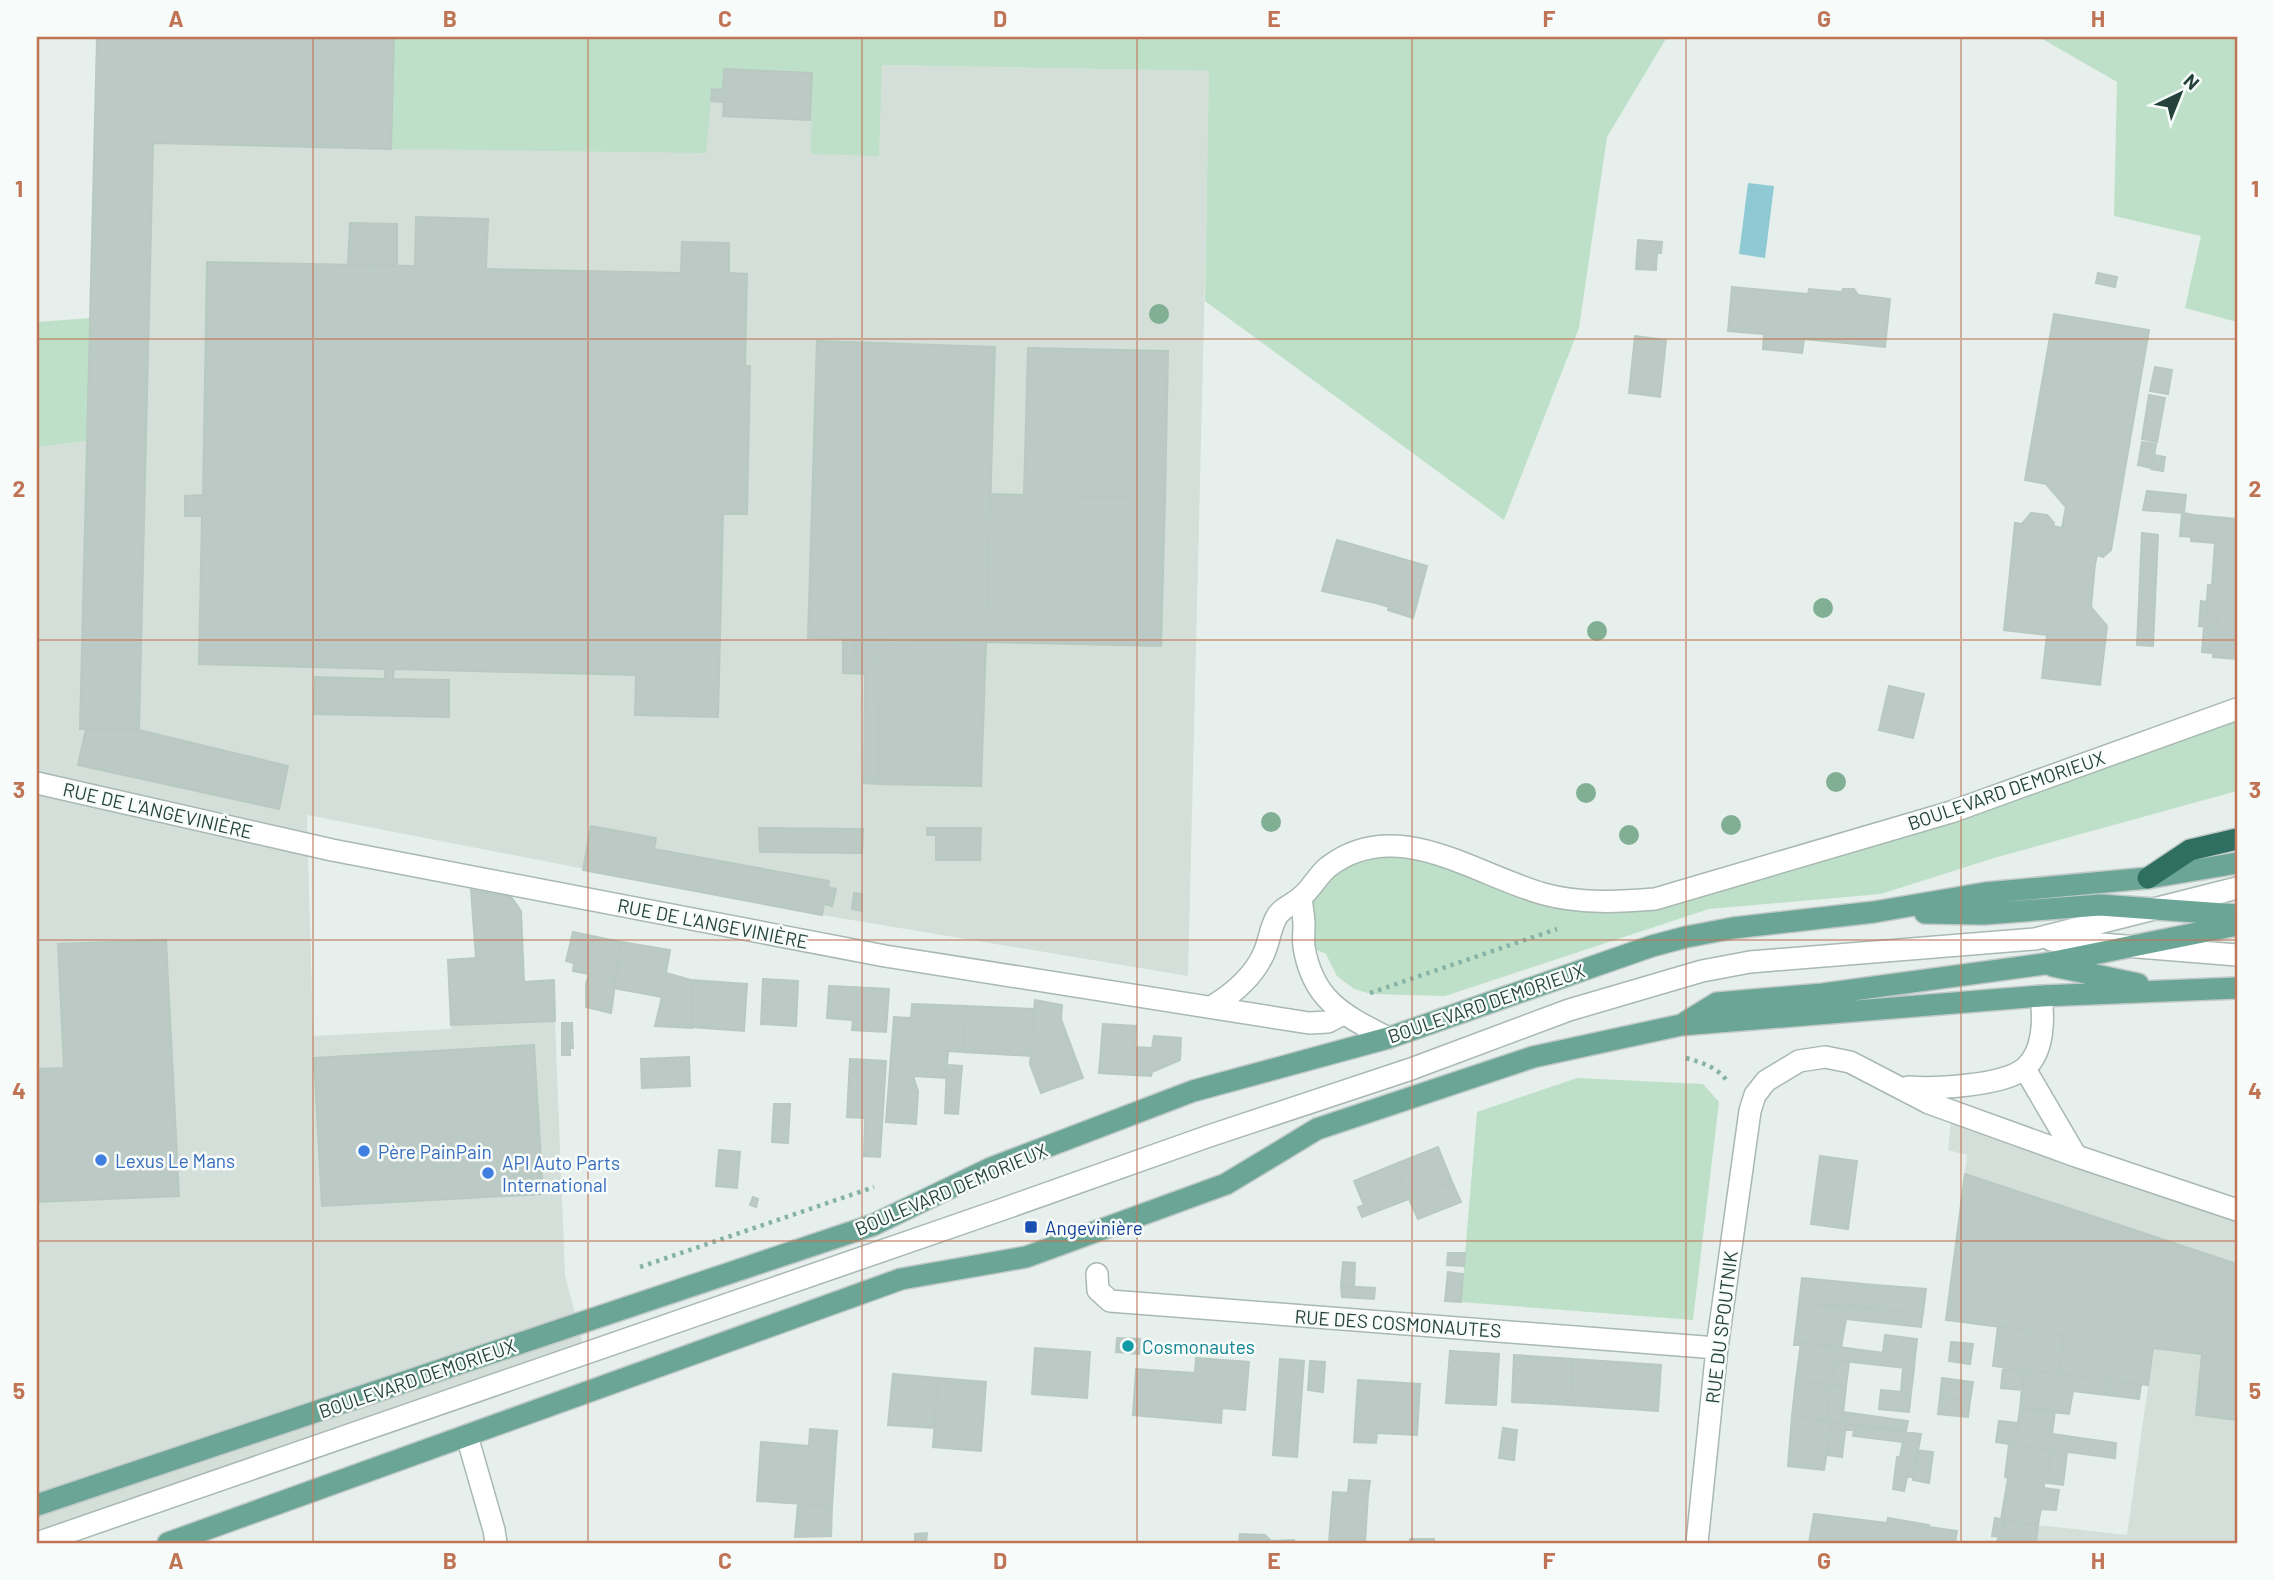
<svg xmlns="http://www.w3.org/2000/svg" width="2274" height="1580" viewBox="0 0 2274 1580" font-family="Barlow,sans-serif">
  <style>
    .built { fill: #d4dfda }
    .green { fill: #bfe0c8 }
    .water { fill: #8ec9d4 }
    .building { fill: #bbcac4; stroke: #b8c9c2; stroke-width: 2 }
    .lines { fill: none; stroke-linecap: round; stroke-linejoin: round }
    .minor-casing { stroke: #a8b8b2; stroke-width: 24 }
    .major-casing { stroke: #c2cac8; stroke-width: 24 }
    .highway-casing { stroke: #c2cac8; stroke-width: 24 }
    .path { stroke: #86b3a5; stroke-width: 4.5; stroke-dasharray: 3.5 5; stroke-linecap: butt }
    .minor { stroke: #fff; stroke-width: 21 }
    .major { stroke: #6aa596; stroke-width: 21 }
    .highway { stroke: #2f6f62; stroke-width: 21 }
    .tree { fill: #80af93 }
    .grid { fill: none; stroke: #c07456; stroke-width: 2; stroke-opacity: 0.55 }
    .shop-dot { fill: #3f7fe0; stroke: #f7fbf9; stroke-width: 2.5 }
    .transit-dot { fill: #1a4fb4; stroke: #f7fbf9; stroke-width: 2.5 }
    .culture-dot { fill: #0f9aa8; stroke: #f7fbf9; stroke-width: 2.5 }
    .labels { text-anchor: middle; dominant-baseline: central; stroke-width: 5; stroke-linejoin: round; paint-order: stroke }
    .street-label { font-size: 19px; fill: #24423a; stroke: #f7fbf9 }
    .shop-label { font-size: 19px; fill: #366cbe; stroke: #f7fbf9; text-anchor: start }
    .transit-label { font-size: 19px; fill: #164399; stroke: #f7fbf9; text-anchor: start }
    .culture-label { font-size: 19px; fill: #0d838f; stroke: #f7fbf9; text-anchor: start }
    .neatline { fill: none; stroke: #c07456; stroke-width: 2.5 }
    .grid-label { font-size: 23px; text-anchor: middle; font-weight: bold; fill: #c07456 }
  </style>
  <rect width="100%" height="100%" fill="#e6efeb"/>
  <path class="built" d="M97,37h785v28l328,6 -22,905 -366,-61 -515,-100 6,221 138,-7v-4l104,-4 10,254 20,77 -548,191v-1096l50,-6z
    M1952,1111l285,99v333h-201l2,-18 89,10 21,-149 -89,-12 4,-39 -117,-15 21,-165 -19,-5z"/>
  <path class="green" d="M394,37h1273l-60,100 -28,191 -75,192 -299,-219 4,-230 -327,-6 -3,91 -68,-2 1,-81 -87,-4 -2,21h-11l-6,63 -315,-4z
    M2039,37h198v285l-52,-14 16,-72 -87,-20 3,-134z
    M91,318l-4,123 -50,6v-125z
    M2237,704v87l-243,67 -113,36 -172,15 -264,87 -74,-2 -17,-5 -17,-13 -11,-22 -23,-10 11,-63 56,-33 213,52 115,-13z
    M1577,1078l126,6 16,18 -26,218 -232,-18 16,-190z"/>
  <path class="water" d="M1748,183l26,3 -9,72 -26,-4z"/>
  <path class="building" d="M97,37h297l-3,112 -238,-6 -14,587 -59,-1z
    M724,69l88,4 -2,47 -87,-4 1,-14 -13,-1 1,-12 11,1z
    M416,217l72,2 -2,50 195,4 1,-31 47,1v30l18,1 -2,92h5l-3,148h-24l-5,203 -83,-2 1,-40 -242,-6 -1,10 56,1v37l-135,-3 1,-37 70,2v-10l-186,-5 3,-148h-17v-20l18,-1 4,-233 208,4z
    M350,223l47,1v42l-49,-1z
    M1638,240l24,2 -1,11h-4l-1,17 -20,-1z
    M2098,273l19,4 -2,10 -19,-4z
    M1732,287l76,7 1,-5 33,3 1,-3h11l4,6 32,4 -5,48 -81,-8 -2,14 -39,-4 1,-15 -36,-3z
    M2054,314l95,16 -38,220 -8,7 -6,-2 -2,9 -4,43 16,19 -7,59 -58,-7 5,-43 -43,-5 11,-107 7,1 9,-11 16,2 7,8 -1,3 9,2 4,-21 -20,-23 -21,-4z
    M1635,336l31,4 -6,57 -31,-4z
    M817,341l178,6 -9,295 -178,-4z
    M1028,348l140,3 -3,148 -141,-4z
    M2155,367l17,3 -4,24 -18,-3z
    M2149,395l16,3 -8,44 -15,-3z
    M2142,442l14,2 -4,24 -14,-3z
    M2154,455l11,2 -2,14 -12,-2z
    M2147,491l39,4 -2,18 -41,-3z
    M990,494l175,5 -4,147 -175,-4z
    M2184,513l9,2 -2,22 -11,-1 2,-22z
    M2193,515l44,4v140l-24,-2v-4l-11,-1 2,-26 12,2 1,-13 -11,-2 2,-28h4l3,-42 -24,-2z
    M2142,533l16,2 -5,111 -16,-1z
    M1337,540l90,26 -14,52 -25,-8 1,-3 -13,-4 -54,-12z
    M2201,601l6,1 -1,11 11,2 -1,13 -17,-2z
    M843,639h12v20l25,1 -2,124 -14,-1 1,-109 -22,-1z
    M855,639l131,3 -5,144 -103,-2 2,-124 -25,-1z
    M1889,686l35,8 -11,44 -34,-8z
    M86,729l53,1 149,36 -9,43 -201,-44z
    M591,826l65,12 -2,11 175,32 -1,6 8,2 -4,17 -8,-2 -2,11 -239,-45z
    M759,828l104,1 -1,24 -102,-1z
    M927,828h54l-1,32h-44v-25h-9z
    M471,890l40,7 10,14 3,71 30,-2 1,41 -104,4 -3,-65 28,-2z
    M854,893l8,1v17l-10,-2z
    M573,932l48,10 -10,71 -25,-6v-23l3,-10 -16,-3 1,-8 -8,-2z
    M166,940l13,256 -142,6v-133l27,-1 -6,-124z
    M621,942l49,8 -4,23 25,7 1,48 -37,-2 7,-29 -49,-9z
    M763,979l35,2 -2,45 -35,-2z
    M691,980l56,4 -3,47 -52,-4z
    M829,986l60,3 -3,43 -34,-2 1,-10 -26,-2z
    M1035,1000l27,5 -1,14 22,59 -42,15 -11,-29z
    M912,1004l54,2 -3,46 -15,-1 -2,27 -33,-2 5,15 -2,33 -30,-2 8,-105 17,1z
    M966,1006l68,3 -3,47 -68,-4z
    M562,1023h10l1,25h-3v7h-8z
    M1103,1024l33,2 -1,21 17,1 2,-12 27,2 -1,22 -28,12 -1,4 -52,-3z
    M534,1045l9,149 -221,12 -8,-148z
    M689,1057l1,29 -48,2 -1,-29z
    M850,1059l36,2 -6,96 -16,-1 1,-38 -18,-1z
    M947,1065l15,1 -4,48 -13,-1z
    M774,1104h16l-2,39 -16,-1z
    M1438,1147l14,35 -43,17 -14,-35z
    M719,1150l21,2 -3,36 -21,-2z
    M1820,1156l37,5 -9,68 -37,-5z
    M1395,1164l14,35 -47,18 -4,-10 6,-2 -10,-24z
    M1965,1174l272,90v156l-41,-5 6,-61 -49,-6 -5,37 -89,-11 5,-39 -118,-15z
    M1452,1182l9,20 -43,17 -9,-20z
    M753,1197l5,2 -2,8 -6,-2z
    M1448,1253h17l-1,13 -17,-1z
    M1343,1262l12,1 -1,24 -13,-1z
    M1448,1272l15,2 -2,28 -16,-1z
    M1802,1278l61,6 -3,23 -12,-2 -1,3 -48,-5z
    M1863,1284l63,5 -3,24 -63,-6z
    M1341,1286l34,2 -1,11 -32,-2z
    M1799,1303l124,10 -2,14 -75,-8 -5,29 -40,-6 -1,3h-6z
    M1998,1326l66,9 -5,39 -66,-8z
    M1885,1335l32,4 -2,18 -32,-4z
    M1117,1338l23,1 -1,15 -23,-2z
    M1801,1342l114,15 -1,12 -80,-9 -3,25 -35,-5z
    M1951,1342l22,2 -3,20 -21,-3z
    M1035,1348l55,4 -3,46 -55,-4z
    M1450,1351l49,3 -3,51 -50,-2z
    M1514,1355l59,4 -3,46 -58,-3z
    M1196,1358l53,4 -4,48 -23,-2 -1,15 -88,-8 3,-46 59,4z
    M1280,1359l24,2 -7,96 -24,-2z
    M1573,1359l88,6 -3,46 -88,-6z
    M1834,1360l15,2 -3,24 -15,-1z
    M1310,1361l15,1 -2,30 -15,-2z
    M1903,1368l11,1 -3,24 -10,-1z
    M2003,1368l21,2 -2,20 -21,-2z
    M2024,1370l83,10 -2,15 -32,-4 -4,23 -49,-6z
    M893,1374l45,4 -4,50 -46,-3z
    M938,1378l48,4 -5,69 -48,-4z
    M1942,1378l31,4 -3,19 -30,-4z
    M1358,1380l62,4 -3,51 -40,-2 -1,10 -22,-1z
    M1796,1380l35,5 -5,36 -34,-5z
    M2107,1380l34,5 -2,14 -34,-4z
    M1831,1385l15,1 -4,37 -16,-2z
    M1881,1390l30,3 -2,19 -30,-3z
    M1940,1397l30,4 -2,16 -30,-3z
    M2020,1408l35,3 -3,23 64,9 -1,15 -100,-13z
    M1843,1412l65,9 -2,10 -64,-8z
    M1792,1416l40,5 -8,49 -36,-4z
    M1832,1421l14,3 -4,33 -15,-2z
    M1999,1421l19,2 -3,22 -19,-3z
    M1846,1424l75,10 -8,43h-6l-3,14 -11,-2 4,-32h3l3,-15 -50,-6 1,-6h-9z
    M1503,1428l14,2 -3,30 -15,-2z
    M810,1429l27,2 -5,75 -75,-5 4,-59 48,4z
    M2009,1444l42,6 -4,33 -3,-1v6l15,2 -3,20 -15,-1 -3,16 -37,-5 7,-42 -3,-1z
    M1916,1450l17,2 -4,31 -16,-3z
    M2051,1450l16,2 -4,33 -16,-2z
    M1349,1480l21,1 -2,13 -20,-1z
    M1333,1492l35,2 -3,49 -36,-1z
    M798,1504l34,2 -1,30 -36,1z
    M1814,1514l73,9 1,-5 41,7v2l28,4 -2,12h-146z
    M1995,1518l10,2 -3,17 -10,-1z
    M2005,1520l33,5 -2,18h-39l1,-6h4z
    M927,1533l-1,10h-11v-9z
    M1240,1534l25,1 6,6 23,-1v3h-55z
    M1410,1539h24v4h-24z"/>
  <g class="lines">
    <g class="minor-casing">
      <path id="minor" d="M37,783l295,67 553,106 424,67 19,-1 15,-8
        M1301,898c1,9 3,18 3,27 0,7 -1,15 0,22 9,54 40,68 84,91
        M2051,940l186,15
        M1213,1006c21,-13 41,-30 51,-53 5,-11 6,-24 12,-35 5,-10 16,-13 24,-20 11,-8 17,-22 28,-31 68,-53 147,8 216,27 36,10 75,8 111,5l296,-87 286,-103
        M2025,1069l51,87
        M1908,1087c26,2 96,-1 117,-19 19,-16 19,-49 16,-72
        M1097,1274l1,16 12,11 607,47
        M467,1436l27,94 2,13
        M37,1543l969,-335 203,-72 202,-67 158,-59 133,-39 48,-9 285,-23 202,-51
        M1697,1543l20,-195 33,-237 5,-16 11,-14 33,-20 26,-4 25,5 79,41 147,53 161,54"/>
    </g>
    <g class="major-casing">
      <path id="major" d="M1925,913l59,1 116,-9 137,10
        M2053,966l85,18
        M1686,1022l31,-19 106,-9 221,-30 193,-39
        M37,1505l836,-280 118,-57 202,-77 195,-53 264,-92 34,-9 47,-9 141,-16 111,-19 163,-15 89,-15
        M168,1543l733,-264 125,-22 200,-73 91,-55 216,-72 148,-32 360,-29 196,-8"/>
    </g>
    <g class="highway-casing">
      <path id="highway" d="M2148,878l42,-28 47,-11"/>
    </g>
    <path class="path" d="M1370,993l187,-64
      M1686,1058c17,5 31,9 42,24
      M640,1267l234,-80"/>
    <use href="#minor" class="minor"/>
    <use href="#major" class="major"/>
    <use href="#highway" class="highway"/>
  </g>
  <g class="tree">
    <circle cx="1159" cy="314" r="10"/>
    <circle cx="1823" cy="608" r="10"/>
    <circle cx="1597" cy="631" r="10"/>
    <circle cx="1836" cy="782" r="10"/>
    <circle cx="1586" cy="793" r="10"/>
    <circle cx="1271" cy="822" r="10"/>
    <circle cx="1731" cy="825" r="10"/>
    <circle cx="1629" cy="835" r="10"/>
  </g>
  <path class="grid" d="M313,37v1506M588,37v1506M862,37v1506M1137,37v1506M1412,37v1506M1686,37v1506M1961,37v1506M37,339h2200M37,640h2200M37,940h2200M37,1241h2200"/>
  <g class="shop-dot">
    <circle cx="364" cy="1151" r="7"/>
    <circle cx="101" cy="1160" r="7"/>
    <circle cx="488" cy="1173" r="7"/>
  </g>
  <rect class="transit-dot" x="1024" y="1220" width="14" height="14" rx="3.5"/>
  <circle class="culture-dot" cx="1128" cy="1346" r="7"/>
  <g class="labels">
    <g class="street-label">
      <text transform="translate(2006 790) rotate(-19)">BOULEVARD DEMORIEUX</text>
      <text transform="translate(158 810) rotate(13)">RUE DE L'ANGEVINIÈRE</text>
      <text transform="translate(713 923) rotate(11)">RUE DE L'ANGEVINIÈRE</text>
      <text transform="translate(1486 1003) rotate(-19)">BOULEVARD DEMORIEUX</text>
      <text transform="translate(951 1189) rotate(-23)">BOULEVARD DEMORIEUX</text>
      <text transform="translate(1398 1323) rotate(4)">RUE DES COSMONAUTES</text>
      <text transform="translate(1721 1327) rotate(-83)">RUE DU SPOUTNIK</text>
      <text transform="translate(417 1378) rotate(-19)">BOULEVARD DEMORIEUX</text>
    </g>
    <g class="shop-label">
      <text x="378" y="1151">Père PainPain</text>
      <text x="115" y="1160">Lexus Le Mans</text>
      <text x="502" y="1162">API Auto Parts<tspan x="502" dy="22">International</tspan></text>
    </g>
    <g class="transit-label">
      <text x="1045" y="1227">Angevinière</text>
    </g>
    <g class="culture-label">
      <text x="1142" y="1346">Cosmonautes</text>
    </g>
  </g>
  <rect width="2274" height="1580" fill="none" stroke="#f7fbf9" stroke-width="77"/>
  <g transform="translate(2180 94) rotate(43)" stroke="#f7fbf9" stroke-width="5" paint-order="stroke">
  <path d="M0-5L12 26L0 18L-12 26Z" fill="#24423a"/>
  <text y="-10" font-size="19" font-weight="bold" text-anchor="middle" fill="#24423a">N</text>
  </g>
  <rect x="38" y="38" width="2198" height="1504" class="neatline"/>
  <g class="grid-label">
    <text x="176" y="27">A</text>
    <text x="450" y="27">B</text>
    <text x="725" y="27">C</text>
    <text x="1000" y="27">D</text>
    <text x="1274" y="27">E</text>
    <text x="1549" y="27">F</text>
    <text x="1824" y="27">G</text>
    <text x="2098" y="27">H</text>
    <text x="19" y="197">1</text>
    <text x="2255" y="197">1</text>
    <text x="19" y="497">2</text>
    <text x="2255" y="497">2</text>
    <text x="19" y="798">3</text>
    <text x="2255" y="798">3</text>
    <text x="19" y="1099">4</text>
    <text x="2255" y="1099">4</text>
    <text x="19" y="1399">5</text>
    <text x="2255" y="1399">5</text>
    <text x="176" y="1569">A</text>
    <text x="450" y="1569">B</text>
    <text x="725" y="1569">C</text>
    <text x="1000" y="1569">D</text>
    <text x="1274" y="1569">E</text>
    <text x="1549" y="1569">F</text>
    <text x="1824" y="1569">G</text>
    <text x="2098" y="1569">H</text>
  </g>
</svg>
